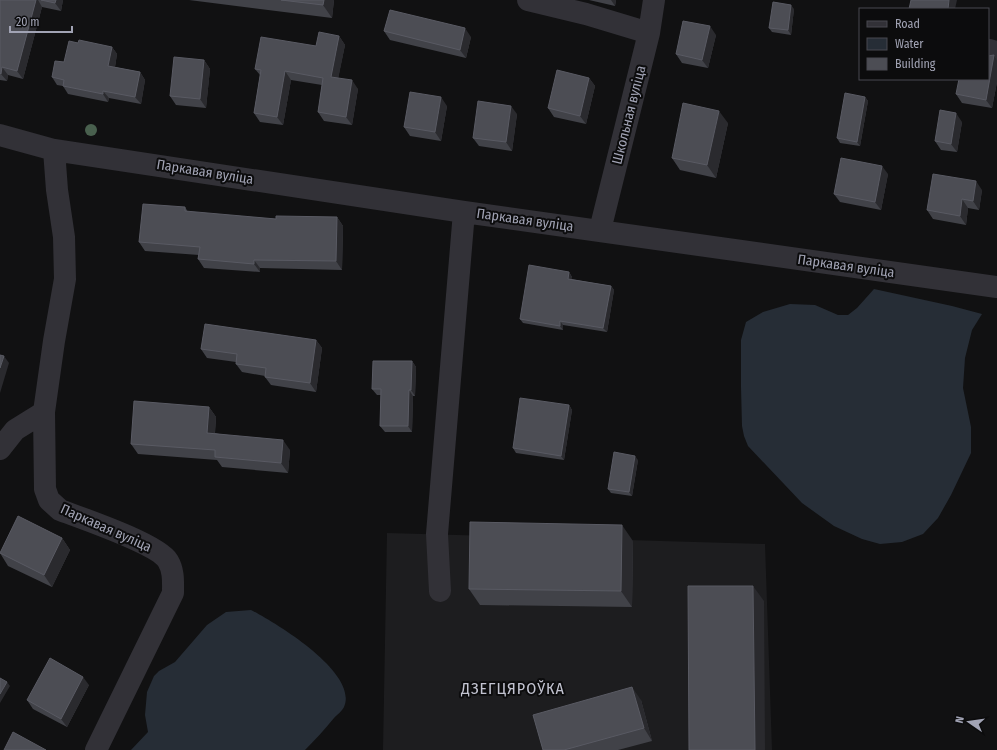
<svg xmlns="http://www.w3.org/2000/svg" width="997" height="750" viewBox="0 0 997 750" font-family="'Fira Sans Condensed',sans-serif">
  <style>
    .built { fill: #1d1d1f }
    .water { fill: #262d36 }
    .lines { fill: none; stroke-linecap: round; stroke-linejoin: round }
    .minor { stroke: #323137; stroke-width: 22 }
    .tree { fill: #49604e }
    .wall { fill: #414248 }
    .shaded-wall { fill: #2a2a2e }
    .building { fill: #4c4d54; stroke: #595a63 }
    .labels { text-anchor: middle; dominant-baseline: central; stroke-width: 4; stroke-linejoin: round; paint-order: stroke }
    .street-label { font-size: 14px; fill: #a1a3b4; stroke: #0c0c0d }
    .quarter-label { font-size: 16px; letter-spacing: 1px; fill: #c2c3d0; stroke: #0c0c0d }
  </style>
  <rect width="100%" height="100%" fill="#111112"/>
  <path class="built" d="M387,533l378,11 7,206h-389z"/>
  <path class="water" d="M874,289l78,17 30,8 -10,16 -7,28 -2,30 8,39v26l-20,42 -13,23 -15,16 -21,8 -22,2 -18,-5 -28,-13 -32,-23 -54,-57 -4,-10 -2,-10 -1,-39v-47l5,-18 17,-10 27,-8 25,1 23,10h10l9,-7z
    M251,610c25,13 108,63 93,97 -2,4 -7,8 -10,11 -9,11 -19,22 -29,32h-174l17,-18 -3,-17 2,-23 7,-16 5,-5 16,-9 32,-37 19,-13z"/>
  <g class="lines">
    <path class="minor" d="M528,0l58,14 63,19
      M989,50l8,2
      M0,135l54,15 410,62 533,75
      M54,150l3,40 7,47 1,42 -11,62 -10,71 1,77 4,11 11,10c21,8 98,34 108,51 6,10 5,21 5,32l-77,157
      M600,230l49,-197 5,-33
      M0,449l15,-19 29,-18
      M440,591l-3,-57 27,-322"/>
  </g>
  <circle class="tree" cx="91" cy="130" r="6"/>
  <path class="wall" d="M0,0h63l-2,11 -19,-4 -19,72 -15,-4 -1,6 -7,-1z
    M189,0h145l-2,18z
    M589,0h27l-1,6z
    M794,9l-3,26 -19,-3 -3,-4z
    M384,31l87,6 -5,21 -76,-18z
    M716,35l-8,33 -26,-5 -6,-9z
    M339,36l6,9 -7,33 20,11 -6,36 -28,-4 -6,-9 4,-27 -31,-5 -8,45 -23,-3 -6,-9 6,-38 -5,-6 61,-23z
    M78,43l34,4 5,7 -2,13 25,5 5,8 -4,24 -32,-6 -1,4 -40,-8 -5,-8 -6,-1 -5,-8 12,-15z
    M994,55l3,5v22l-5,26 -30,-5 -6,-9z
    M204,60l6,9 -4,39 -30,-3 -6,-9z
    M589,78l6,8 -9,38 -32,-7 -6,-9z
    M865,97l3,4 -8,45 -20,-3 -3,-5z
    M447,106l-6,35 -31,-5 -6,-9z
    M517,114l-5,37 -33,-5 -6,-8z
    M962,122l-5,30 -16,-2 -6,-9z
    M728,123l-12,55 -36,-8 -8,-12z
    M888,174l-7,36 -41,-8 -6,-8z
    M982,190l-3,20 -11,-2 -2,17 -33,-6 -6,-9z
    M185,207l3,5 88,7 61,-2 6,9 -1,44 -82,-2v4l-56,-4 -6,-9 1,-4 -54,-4 -6,-9z
    M569,272l3,5 -1,2 40,7 3,4 -7,42 -44,-7v5l-40,-7 -3,-4z
    M316,340l6,8 -6,44 -45,-7 -6,-8v-1l-23,-4 -6,-8v-2l-29,-4 -6,-9z
    M412,361l4,6 -1,29h-2l-1,36h-27l-5,-6 1,-31h-4l-5,-6z
    M569,405l3,5 -8,50 -48,-7 -3,-5z
    M209,407l7,10 -1,16 75,17 -2,23 -66,-6 -5,-7 -79,-6 -7,-10z
    M638,460l-6,36 -21,-3 -3,-4z
    M62,538l8,12 -18,37 -44,-21 -8,-13z
    M633,541l-1,66 -152,-2 -11,-16z
    M89,685l-22,42 -34,-18 -6,-9z
    M641,700l11,41 -34,9h-75z"/>
  <path class="shaded-wall" d="M36,0h2l4,7 -19,72 -6,-8z
    M56,0h7l-2,11 -6,-8z
    M324,0h10l-2,18 -9,-13z
    M611,0h5l-1,6z
    M949,0h8l-2,9h-7z
    M791,5l3,4 -3,26 -3,-5z
    M710,26l6,9 -8,33 -6,-8z
    M465,28l6,9 -5,21 -6,-8z
    M339,36l6,9 -8,40 -6,-8z
    M112,47l5,7 -3,19 -6,-7z
    M994,55l3,5v22l-5,26 -6,-8z
    M204,60l6,9 -4,39 -6,-9z
    M2,67l6,8 -1,6 -6,-7z
    M285,71l6,9 -8,45 -6,-8z
    M140,72l5,8 -4,24 -6,-7z
    M589,78l6,8 -9,38 -6,-8z
    M352,80l6,9 -6,36 -6,-8z
    M103,91l6,7 -1,4 -5,-8z
    M441,97l6,9 -6,35 -6,-9z
    M865,97l3,4 -8,45 -3,-4z
    M511,106l6,8 -5,37 -6,-9z
    M719,111l9,12 -12,55 -9,-13z
    M956,113l6,9 -5,30 -6,-8z
    M882,166l6,8 -7,36 -6,-8z
    M976,181l6,9 -3,20 -6,-9z
    M962,199l6,9 -2,17 -6,-9z
    M337,217l6,9 -1,44 -6,-9z
    M254,260l6,8v4l-6,-8z
    M569,272l3,5 -1,6 -3,-4z
    M611,286l3,4 -7,42 -4,-4z
    M560,321l3,4v5l-3,-4z
    M316,340l6,8 -6,44 -6,-9z
    M4,356l5,7 -9,30v-25z
    M412,361l4,6 -1,29 -4,-6z
    M409,390l4,6 -1,36 -4,-6z
    M569,405l3,5 -8,50 -3,-4z
    M209,407l7,10 -2,26 -7,-10z
    M283,440l7,10 -2,23 -7,-10z
    M635,456l3,4 -6,36 -3,-4z
    M622,525l11,16 -1,66 -11,-16z
    M62,538l8,12 -18,37 -8,-12z
    M753,586l11,15 1,149h-10z
    M83,677l6,8 -22,42 -6,-8z
    M7,682l3,4 -10,17v-9z
    M632,687l9,13 11,41 -8,-13z"/>
  <path class="building" d="M0,0h36l-19,71 -15,-4 -1,7 -1,-1z
    M41,0h15l-1,3z
    M281,0h43l-1,5z
    M911,0h38l-1,9h-39z
    M773,2l18,3 -3,25 -19,-2z
    M390,10l75,18 -5,22 -76,-19z
    M683,21l27,5 -8,34 -26,-6z
    M319,32l20,4 -8,41 21,3 -6,37 -28,-5 5,-34 -38,-7 -8,46 -23,-4 7,-43 -6,-1 6,-32 55,9z
    M79,40l33,7 -4,19 32,6 -5,25 -32,-6v3l-40,-8 1,-6 -12,-3 3,-16 9,1 5,-21 9,2z
    M994,55l-8,45 -30,-6 3,-15h29v-23z
    M174,57l30,3 -4,39 -30,-3z
    M557,70l32,8 -9,38 -32,-8z
    M410,92l31,5 -6,35 -31,-5z
    M845,93l20,4 -8,45 -20,-4z
    M478,101l33,5 -5,36 -33,-4z
    M683,103l36,8 -12,54 -35,-7z
    M940,110l16,3 -5,31 -16,-3z
    M841,158l41,8 -7,36 -41,-8z
    M933,174l43,7 -3,20 -11,-2 -2,17 -33,-6z
    M143,204l42,3v4l91,8v-3l61,1 -1,44 -82,-1v4l-56,-5 2,-12 -61,-5z
    M529,265l40,7 -1,7 43,7 -8,42 -43,-7v5l-40,-7z
    M205,324l111,16 -6,43 -45,-6 1,-9 -30,-4 1,-10 -36,-5z
    M0,355l4,1 -4,12z
    M373,361h39l-1,29h-2l-1,36h-28l1,-37h-9z
    M520,398l49,7 -8,51 -48,-8z
    M134,401l75,6 -2,26 76,7 -2,23 -66,-6v-7l-84,-6z
    M614,452l21,4 -6,36 -21,-3z
    M18,516l44,22 -18,37 -44,-22z
    M470,522l152,3 -1,66 -152,-2z
    M688,586h65l2,164h-66z
    M50,658l33,19 -22,42 -34,-19z
    M0,678l7,4 -7,12z
    M632,687l12,41 -80,22h-21l-10,-35z
    M13,732l33,18h-42z"/>
  <g class="labels">
    <g class="street-label">
      <text transform="translate(629 115) rotate(-76)">Школьная вуліца</text>
      <text transform="translate(205 172) rotate(9)">Паркавая вуліца</text>
      <text transform="translate(525 220) rotate(8)">Паркавая вуліца</text>
      <text transform="translate(846 266) rotate(8)">Паркавая вуліца</text>
      <text transform="translate(106 528) rotate(24)">Паркавая вуліца</text>
    </g>
    <g class="quarter-label">
      <text x="513" y="688">ДЗЕГЦЯРОЎКА</text>
    </g>
  </g>
  <rect x="859" y="8" width="130" height="72" fill="#0c0c0d" stroke="#484850"/>
  <rect x="867" y="21" width="20" height="6" fill="#323137" stroke="#484850"/>
  <text x="895" y="28" font-size="12" fill="#a1a3b4">Road</text>
  <rect x="867" y="38" width="20" height="12" fill="#262d36" stroke="#484850"/>
  <text x="895" y="48" font-size="12" fill="#a1a3b4">Water</text>
  <rect x="867" y="58" width="20" height="12" fill="#4c4d54" stroke="#484850"/>
  <text x="895" y="68" font-size="12" fill="#a1a3b4">Building</text>
  <g transform="translate(969 722) rotate(283)" stroke="#0c0c0d" stroke-width="3" paint-order="stroke">
  <path d="M0-3L7 15L0 10L-7 15Z" fill="#a1a3b4"/>
  <text y="-6" font-size="11" font-weight="bold" text-anchor="middle" fill="#a1a3b4">N</text>
  </g>
  <path d="M10 26v6h62v-6" fill="none" stroke="#a1a3b4" stroke-width="2"/>
  <text x="16" y="26" font-size="12" fill="#a1a3b4" stroke="#0c0c0d" stroke-width="3" paint-order="stroke">20 m</text>
</svg>
